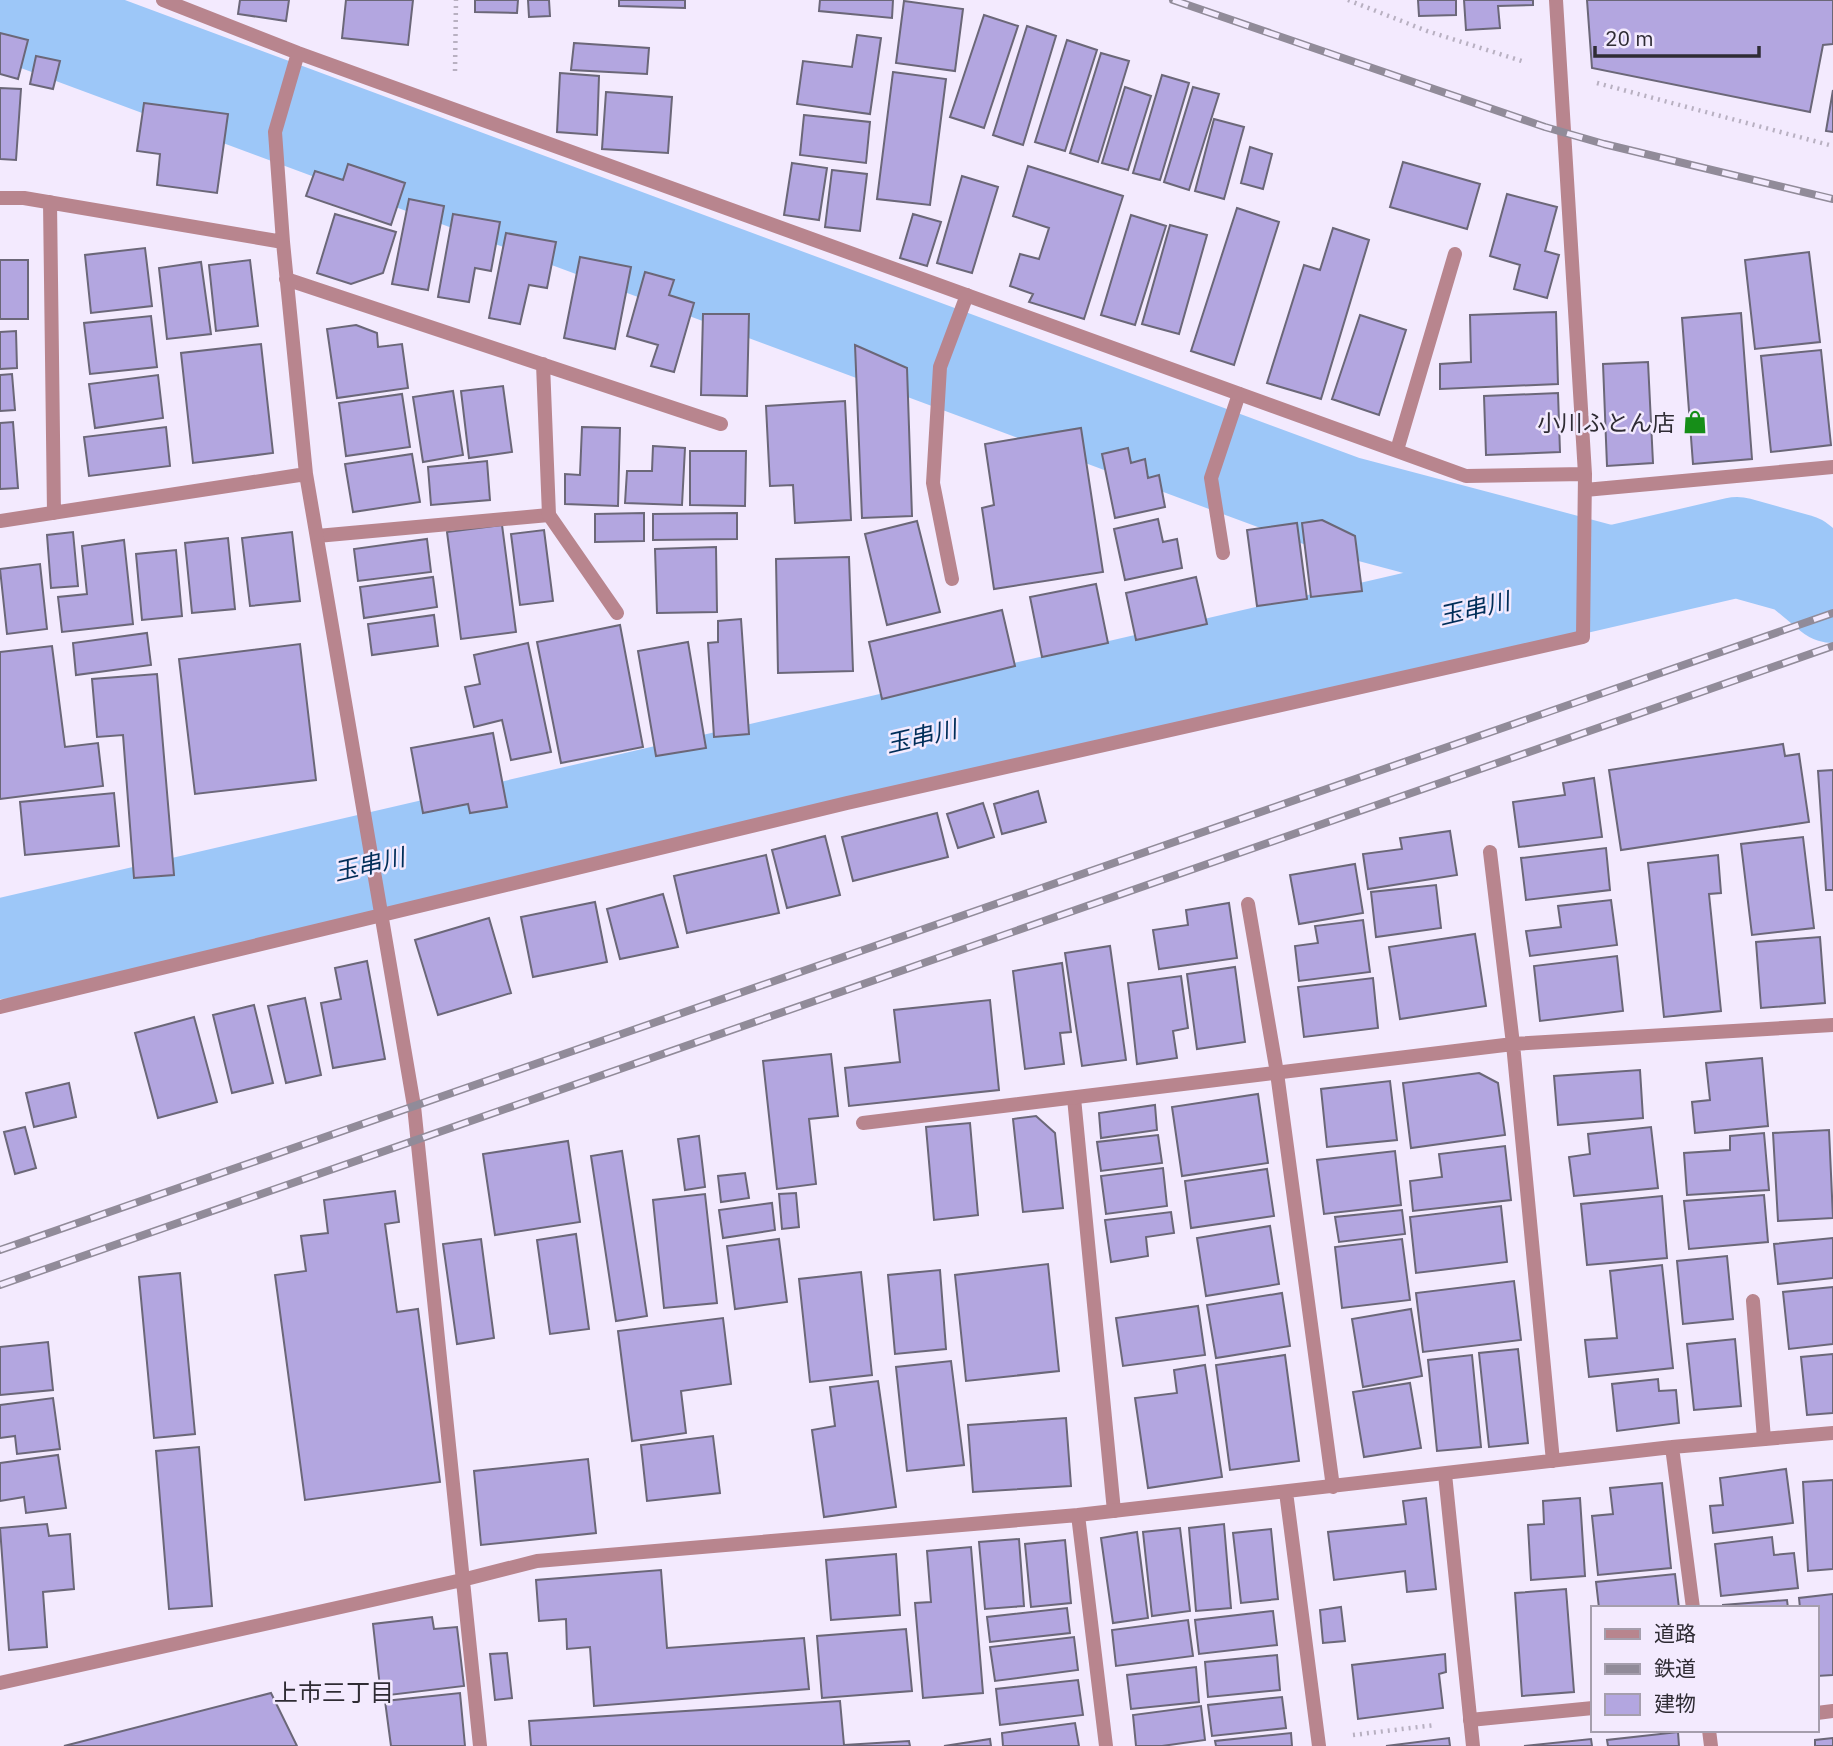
<svg xmlns="http://www.w3.org/2000/svg" width="1833" height="1746" viewBox="0 0 1833 1746" font-family="'IBM Plex Sans','Noto Sans JP',sans-serif">
  <style>
    .lines { fill: none; stroke-linecap: round; stroke-linejoin: round }
    .river { stroke: #9dc7f8; stroke-width: 100 }
    .building { fill: #b3a6e0; stroke: #6b6778; stroke-width: 2 }
    .path { stroke: #b8b0c1; stroke-width: 4.5; stroke-dasharray: 2 5; stroke-linecap: butt }
    .service { stroke: #b8858e; stroke-width: 14 }
    .minor { stroke: #b8858e; stroke-width: 14 }
    .rail-casing { stroke: #918b99; stroke-width: 8 }
    .rail { stroke: #f3eafe; stroke-width: 5; stroke-dasharray: 16; stroke-linecap: butt }
    .labels { text-anchor: middle; dominant-baseline: central; stroke-width: 5; stroke-linejoin: round; paint-order: stroke }
    .poi-label { font-size: 23px; fill: #2f2c34; stroke: #f3eafe; text-anchor: end }
    .water-label { font-size: 24px; font-style: italic; fill: #002e59; stroke: #f3eafe }
    .neighbourhood-label { font-size: 24px; fill: #2f2c34; stroke: #f3eafe }
  </style>
  <rect width="100%" height="100%" fill="#f3eafe"/>
  <g class="lines">
    <path class="river" d="M0,7l1342,498 260,69
      M0,949l1737,-402 61,17 35,29"/>
  </g>
  <path class="building" d="M240,0h49l-3,21 -48,-7z
    M346,0h67l-5,45 -66,-7z
    M475,0h43l-1,13 -42,-1z
    M528,0h21l1,16 -21,1z
    M619,0h66v8l-66,-2z
    M820,0h73l-1,18 -73,-7z
    M1418,0h38v15l-37,1z
    M1464,0h69v5l-35,1 2,22 -34,2z
    M1587,0h246v44l-10,1 -13,67 -218,-44z
    M904,1l59,8 -8,62 -59,-8z
    M984,15l34,11 -34,102 -34,-11z
    M1027,26l29,10 -33,109 -30,-10z
    M0,33l28,7 -10,39 -18,-5z
    M857,35l24,3 -11,76 -73,-10 6,-43 49,6z
    M1067,40l30,10 -32,101 -30,-9z
    M574,43l75,5 -2,26 -76,-4z
    M1101,53l28,8 -31,101 -28,-9z
    M36,56l24,5 -7,28 -23,-5z
    M893,72l53,7 -16,126 -53,-6z
    M560,73l39,3 -2,59 -40,-3z
    M1162,75l27,8 -29,97 -27,-7z
    M1125,87l26,9 -23,74 -26,-7z
    M1193,87l26,7 -30,96 -25,-8z
    M0,88l21,1 -5,71 -16,-1z
    M1833,90v42l-7,-1z
    M606,92l66,5 -4,56 -66,-4z
    M144,103l84,11 -11,79 -60,-8 3,-31 -23,-3z
    M804,115l66,7 -4,41 -66,-8z
    M1214,119l30,8 -20,72 -29,-8z
    M1250,147l22,7 -9,35 -22,-6z
    M1403,162l77,22 -13,45 -77,-22z
    M792,163l35,5 -8,52 -35,-5z
    M348,164l57,19 -14,42 -85,-29 9,-25 28,9z
    M1028,166l95,30 -39,123 -55,-17 4,-8 -23,-8 10,-32 19,5 10,-31 -36,-12z
    M832,170l35,4 -7,57 -35,-4z
    M962,176l36,11 -26,86 -35,-10z
    M1507,194l50,13 -12,44 14,4 -12,43 -33,-9 6,-24 -30,-9z
    M409,199l35,7 -16,84 -36,-6z
    M1237,208l42,14 -45,143 -43,-14z
    M335,214l61,18 -13,41 -32,11 -34,-11z
    M453,214l47,8 -9,49 -16,-3 -6,34 -31,-5z
    M913,214l28,8 -14,44 -27,-8z
    M1131,215l35,11 -31,99 -34,-10z
    M1170,225l37,10 -28,99 -37,-10z
    M1333,228l36,12 -48,159 -54,-16 37,-118 16,5z
    M506,233l50,9 -9,46 -18,-3 -9,39 -31,-6z
    M145,248l7,58 -61,7 -6,-58z
    M1809,252l11,90 -65,7 -10,-89z
    M580,257l51,10 -16,82 -51,-11z
    M0,260h28v59h-28z
    M250,260l8,66 -42,5 -7,-66z
    M201,262l10,72 -44,5 -8,-71z
    M645,272l29,8 -5,15 25,8 -20,69 -23,-6 7,-21 -31,-9z
    M1556,312l2,72 -118,5v-25l31,-2 -1,-47z
    M1741,313l11,146 -59,5 -11,-146z
    M703,314h46l-2,82 -46,-1z
    M1360,315l46,15 -27,85 -47,-16z
    M151,316l6,51 -67,7 -6,-51z
    M356,325l21,8 1,14 24,-3 6,44 -71,10 -10,-69z
    M16,331l1,37 -17,1v-37z
    M261,344l12,109 -80,10 -12,-110z
    M855,345l52,23 5,148 -50,2z
    M1821,350l10,95 -60,7 -10,-96z
    M1648,362l5,101 -46,3 -4,-102z
    M12,374l3,36 -15,1v-36z
    M158,375l5,43 -68,10 -6,-44z
    M503,386l9,66 -43,6 -8,-67z
    M453,391l10,64 -40,7 -10,-65z
    M1558,393l2,59 -74,3 -2,-59z
    M402,394l8,53 -64,9 -7,-53z
    M845,401l6,119 -56,3 -2,-38 -23,1 -4,-80z
    M13,422l5,66 -18,1v-66z
    M166,427l4,39 -81,10 -5,-39z
    M582,427l38,1 -2,78 -53,-2v-30l15,1z
    M1081,428l22,144 -109,17 -12,-81 12,-3 -9,-61z
    M653,446l32,2 -3,57 -57,-2 2,-32h25z
    M1128,448l3,15 14,-4 3,19 11,-3 6,32 -50,11 -13,-64z
    M690,451h56l-1,55 -55,-1z
    M412,454l8,48 -67,10 -8,-48z
    M487,461l3,39 -59,5 -3,-38z
    M644,513v28l-49,1v-28z
    M737,513v26l-84,1v-26z
    M1158,519l5,23 14,-3 5,29 -57,12 -11,-51z
    M1322,520l33,16 7,55 -51,6 -9,-74z
    M917,521l23,91 -53,13 -22,-91z
    M1297,523l10,76 -50,7 -10,-76z
    M502,525l14,107 -55,7 -14,-107z
    M544,530l9,71 -33,4 -9,-71z
    M73,532l5,54 -27,2 -4,-53z
    M292,532l8,69 -50,5 -8,-68z
    M228,538l7,71 -43,4 -7,-70z
    M427,539l4,33 -73,9 -4,-32z
    M124,540l9,84 -71,8 -4,-35 29,-3 -5,-48z
    M716,547l1,65 -60,1 -2,-64z
    M176,550l6,66 -40,4 -6,-66z
    M849,557l4,114 -75,2 -2,-114z
    M40,564l7,65 -40,5 -7,-65z
    M433,577l4,30 -73,11 -4,-31z
    M1196,577l11,47 -71,16 -10,-47z
    M1096,584l12,59 -66,14 -12,-60z
    M1002,610l13,56 -133,33 -13,-57z
    M434,615l4,31 -66,9 -4,-31z
    M741,619l8,115 -35,3 -6,-94 10,-1v-21z
    M620,625l23,122 -82,16 -24,-121z
    M147,633l4,32 -75,10 -3,-32z
    M688,642l18,106 -50,8 -18,-105z
    M528,643l23,109 -40,8 -9,-40 -28,7 -9,-40 15,-3 -6,-29z
    M300,644l16,136 -121,14 -16,-135z
    M52,646l13,101 33,-4 5,43 -103,13v-147z
    M157,674l17,201 -40,3 -11,-143 -26,2 -5,-58z
    M493,733l14,74 -37,6 -2,-9 -45,9 -12,-65z
    M1783,744l2,12 14,-2 10,68 -188,28 -12,-80z
    M1833,770v120h-7l-8,-119z
    M1594,778l8,59 -83,10 -6,-45 52,-7 -2,-12z
    M1038,791l8,31 -44,12 -8,-30z
    M114,793l5,53 -94,9 -5,-53z
    M983,803l11,34 -36,11 -11,-34z
    M937,813l11,44 -95,24 -11,-44z
    M1450,831l7,44 -89,14 -5,-35 39,-5 -2,-11z
    M825,836l15,59 -53,13 -15,-58z
    M1803,837l11,91 -62,7 -11,-91z
    M1606,848l4,42 -84,10 -5,-42z
    M766,855l13,58 -92,20 -13,-57z
    M1718,855l3,38 -12,1 12,117 -57,6 -16,-154z
    M1355,864l8,49 -64,11 -9,-49z
    M1436,885l5,43 -65,9 -5,-45z
    M663,894l15,53 -58,12 -13,-50z
    M1611,900l6,45 -87,11 -4,-25 35,-4 -3,-21z
    M595,902l12,60 -74,15 -12,-60z
    M1229,903l8,55 -78,11 -6,-39 35,-5 -2,-15z
    M489,918l22,75 -73,22 -23,-75z
    M1363,920l7,52 -71,9 -4,-35 23,-3 -3,-17z
    M1475,934l11,72 -86,13 -11,-72z
    M1820,937l5,66 -64,5 -5,-66z
    M1110,946l16,114 -44,6 -17,-113z
    M1617,956l6,55 -83,10 -6,-55z
    M367,961l18,98 -52,9 -12,-65 20,-4 -6,-31z
    M1062,963l9,69 -11,1 4,31 -39,5 -12,-98z
    M1235,967l10,75 -48,7 -10,-75z
    M1181,976l7,52 -15,3 4,27 -40,6 -9,-81z
    M1373,978l5,50 -74,9 -6,-50z
    M305,998l16,77 -35,8 -18,-77z
    M990,1000l9,90 -150,16 -4,-38 55,-6 -6,-52z
    M254,1005l19,78 -41,10 -19,-78z
    M194,1017l23,85 -59,16 -23,-85z
    M831,1054l7,62 -29,3 7,65 -39,5 -14,-128z
    M1762,1058l6,68 -73,7 -3,-31 18,-2 -4,-37z
    M1640,1070l3,48 -85,7 -4,-49z
    M1479,1073l19,10 7,52 -94,13 -8,-65z
    M1390,1081l7,59 -70,7 -6,-58z
    M69,1083l7,34 -42,10 -8,-34z
    M1258,1094l10,69 -86,13 -10,-69z
    M1155,1105l2,25 -56,8 -2,-25z
    M1036,1116l19,17 8,75 -40,4 -10,-93z
    M970,1123l8,92 -44,5 -8,-93z
    M25,1127l11,41 -21,6 -11,-42z
    M1651,1127l7,61 -84,8 -5,-39 21,-3 -2,-20z
    M1829,1130l4,88 -55,3 -5,-88z
    M1764,1133l5,57 -82,5 -3,-42 46,-3v-14z
    M1158,1135l4,28 -61,8 -4,-29z
    M699,1136l6,51 -20,3 -7,-51z
    M568,1141l12,81 -85,13 -12,-81z
    M1505,1146l6,54 -98,11 -3,-30 32,-4 -3,-23z
    M622,1151l25,165 -31,5 -25,-165z
    M1395,1151l6,54 -77,9 -7,-54z
    M1163,1168l4,38 -61,8 -5,-38z
    M1267,1169l7,47 -83,12 -6,-47z
    M745,1173l4,25 -28,4 -3,-26z
    M395,1191l4,31 -14,2 12,88 21,-3 22,173 -135,18 -30,-225 31,-4 -5,-35 27,-3 -4,-33z
    M796,1193l3,34 -17,2 -3,-35z
    M705,1194l12,109 -53,5 -11,-108z
    M1764,1195l4,47 -79,7 -5,-48z
    M1662,1196l5,62 -80,7 -6,-61z
    M772,1203l3,27 -52,8 -4,-28z
    M1501,1206l6,56 -91,11 -6,-56z
    M1402,1210l3,24 -66,8 -4,-25z
    M1171,1212l3,21 -28,4 2,19 -37,6 -6,-42z
    M1270,1226l9,58 -73,12 -9,-58z
    M576,1234l13,95 -39,5 -13,-94z
    M1833,1238v40l-55,6 -4,-40z
    M481,1239l13,99 -37,6 -14,-100z
    M779,1239l8,63 -52,7 -8,-63z
    M1402,1239l8,61 -68,8 -7,-61z
    M1727,1256l6,63 -50,5 -6,-63z
    M1048,1264l11,107 -93,10 -11,-106z
    M1662,1265l11,103 -84,9 -4,-37 32,-2 -7,-67z
    M940,1270l6,79 -51,5 -7,-79z
    M861,1272l11,103 -62,7 -11,-103z
    M180,1273l15,161 -41,4 -15,-161z
    M1514,1281l7,59 -98,12 -7,-59z
    M1833,1287v57l-44,5 -6,-57z
    M1282,1293l8,53 -74,12 -9,-53z
    M1198,1306l7,49 -82,11 -7,-48z
    M1411,1309l11,67 -59,11 -11,-68z
    M723,1318l8,66 -50,7 5,42 -54,8 -14,-110z
    M1735,1339l6,67 -47,4 -7,-66z
    M48,1342l5,48 -53,5v-48z
    M1518,1349l10,94 -39,4 -10,-94z
    M1833,1354v59l-26,2 -6,-58z
    M1285,1355l14,106 -69,9 -14,-105z
    M1472,1355l9,92 -44,4 -9,-91z
    M951,1361l13,104 -57,6 -11,-104z
    M1205,1365l17,112 -74,11 -13,-90 42,-5 -3,-23z
    M1658,1379l1,12 17,-1 3,33 -62,8 -5,-47z
    M878,1381l18,126 -72,10 -12,-87 23,-4 -5,-39z
    M1410,1383l11,65 -57,9 -11,-65z
    M53,1398l7,51 -43,5 -2,-18 -15,2v-33z
    M1066,1418l5,68 -98,6 -5,-67z
    M713,1436l7,57 -73,8 -6,-56z
    M199,1447l13,159 -43,3 -13,-158z
    M58,1455l8,53 -40,5 -2,-16 -24,4v-38z
    M588,1459l8,74 -115,12 -7,-74z
    M1786,1469l7,54 -80,10 -3,-27 13,-1 -3,-27z
    M1833,1480v89l-25,2 -5,-89z
    M1662,1483l9,85 -73,7 -6,-59 21,-2 -3,-26z
    M1426,1498l10,91 -29,3 -2,-21 -71,9 -6,-48 78,-8 -3,-23z
    M1580,1498l5,78 -54,4 -3,-55 16,-1 -1,-23z
    M47,1524l2,12 21,-2 4,55 -31,3 4,55 -38,3 -9,-122z
    M1224,1524l7,84 -35,3 -7,-83z
    M1180,1528l10,83 -38,5 -9,-84z
    M1271,1529l7,70 -37,4 -8,-70z
    M1137,1532l11,86 -35,5 -12,-85z
    M1772,1537l2,18 20,-2 4,35 -77,8 -6,-52z
    M1019,1539l5,67 -39,3 -6,-67z
    M1065,1540l6,63 -40,4 -6,-63z
    M971,1547l12,146 -60,5 -8,-95 16,-1 -4,-51z
    M896,1554l4,61 -69,5 -5,-60z
    M661,1570l6,78 137,-10 5,51 -215,17 -4,-59 -23,2 -1,-30 -27,2 -3,-41z
    M1675,1574l4,34h-80l-3,-26z
    M1566,1589l8,103 -52,4 -7,-103z
    M1833,1594v81l-16,1v-68h-17l-1,-10z
    M1787,1600l1,8h-65v-3z
    M1341,1607l4,34 -22,2 -3,-33z
    M1067,1608l3,25 -80,9 -3,-25z
    M1273,1611l4,34 -78,9 -4,-34z
    M432,1617l2,12 23,-2 7,59 -83,10 -8,-72z
    M1188,1620l5,36 -77,10 -4,-36z
    M906,1629l6,62 -90,7 -5,-62z
    M1074,1637l4,33 -83,11 -5,-34z
    M507,1653l5,45 -17,2 -5,-46z
    M1445,1654l1,18 -7,2 4,34 -85,11 -6,-54z
    M1277,1655l3,35 -72,7 -3,-35z
    M1196,1667l3,35 -68,7 -4,-34z
    M1078,1680l5,35 -83,10 -4,-36z
    M271,1693l26,53h-233z
    M460,1693l5,53h-74l-6,-45z
    M1282,1697l4,31 -74,8 -4,-31z
    M840,1701l4,44 65,-4 1,5h-379l-2,-25z
    M1201,1706l4,34 -43,6h-26l-3,-31z
    M1075,1723l4,23h-76l-1,-13z
    M1678,1732l1,14h-71l-1,-6z
    M1291,1733l1,13h-76l-1,-5z
    M1449,1738l1,8h-64z
    M1833,1738v8h-18v-6z
    M990,1739l1,7h-47z
    M1591,1739l1,7h-68z"/>
  <g class="lines">
    <path class="path" d="M1348,0l79,31 98,31
      M455,71l1,-71
      M1597,83l236,63
      M1353,1735l82,-10"/>
    <path class="service" d="M1397,450l58,-196
      M317,536l232,-21
      M1223,553l-12,-75 28,-84
      M952,579l-19,-96 7,-116 27,-72
      M1074,1098l40,413
      M1753,1301l11,138
      M1470,1720l123,-12"/>
    <path class="minor" d="M163,0l135,53 1168,423 119,-2 -29,-474
      M298,53l-23,79 8,110 23,232 108,632 66,640
      M0,198h24l259,44
      M50,202l4,311
      M286,279l435,145
      M543,364l6,151 68,98
      M1585,490l248,-23
      M0,521l306,-47
      M1490,852l23,192 40,417
      M1248,904l29,169 56,414
      M0,1007l847,-204 736,-166 2,-163
      M863,1123l650,-79 320,-19
      M1672,1447l21,161
      M1445,1474l28,272
      M1286,1492l33,254
      M1078,1515l28,231
      M0,1683l462,-103 75,-19 541,-46 594,-68 161,-14
      M1817,1713l16,-2
      M1709,1730l2,16"/>
    <g class="rail-casing">
      <path id="rail" d="M1173,0l372,127 59,17 229,55
        M0,1250l1833,-637
        M0,1285l1833,-639"/>
    </g>
    <use href="#rail" class="rail"/>
  </g>
  <defs>
    <g id="shop-bare" transform="scale(1.89)"><path d="M-5-2.5h2.3a2.7 3.5 0 0 1 5.4 0H5L5.5 6h-11ZM-1.5-2.5h3a1.5 2.3 0 0 0-3 0Z" fill="#168e18" stroke="#f3eafe" stroke-width="2.5" paint-order="stroke"/></g>
  </defs>
  <g fill-rule="evenodd">
    <use href="#shop-bare" x="1695" y="422"/>
  </g>
  <g class="labels">
    <g class="poi-label">
      <text x="1675" y="422">小川ふとん店</text>
    </g>
    <g class="water-label">
      <text transform="translate(1474 608) rotate(-13)">玉串川</text>
      <text transform="translate(921 736) rotate(-13)">玉串川</text>
      <text transform="translate(369 864) rotate(-13)">玉串川</text>
    </g>
    <g class="neighbourhood-label">
      <text x="334" y="1692">上市三丁目</text>
    </g>
  </g>
  <rect x="1591" y="1606" width="228" height="126" fill="#f3eafe" stroke="#a59ead" stroke-width="2"/>
  <rect x="1605" y="1629" width="35" height="10" fill="#b8858e" stroke="#a59ead" stroke-width="2"/>
  <text x="1654" y="1641" font-size="21" fill="#2f2c34">道路</text>
  <rect x="1605" y="1664" width="35" height="10" fill="#918b99" stroke="#a59ead" stroke-width="2"/>
  <text x="1654" y="1676" font-size="21" fill="#2f2c34">鉄道</text>
  <rect x="1605" y="1694" width="35" height="21" fill="#b3a6e0" stroke="#a59ead" stroke-width="2"/>
  <text x="1654" y="1711" font-size="21" fill="#2f2c34">建物</text>
  <path d="M1595 46v10h164v-10" fill="none" stroke="#2f2c34" stroke-width="3.5"/>
  <text x="1605" y="46" font-size="21" fill="#2f2c34" stroke="#f3eafe" stroke-width="5" paint-order="stroke">20 m</text>
</svg>
